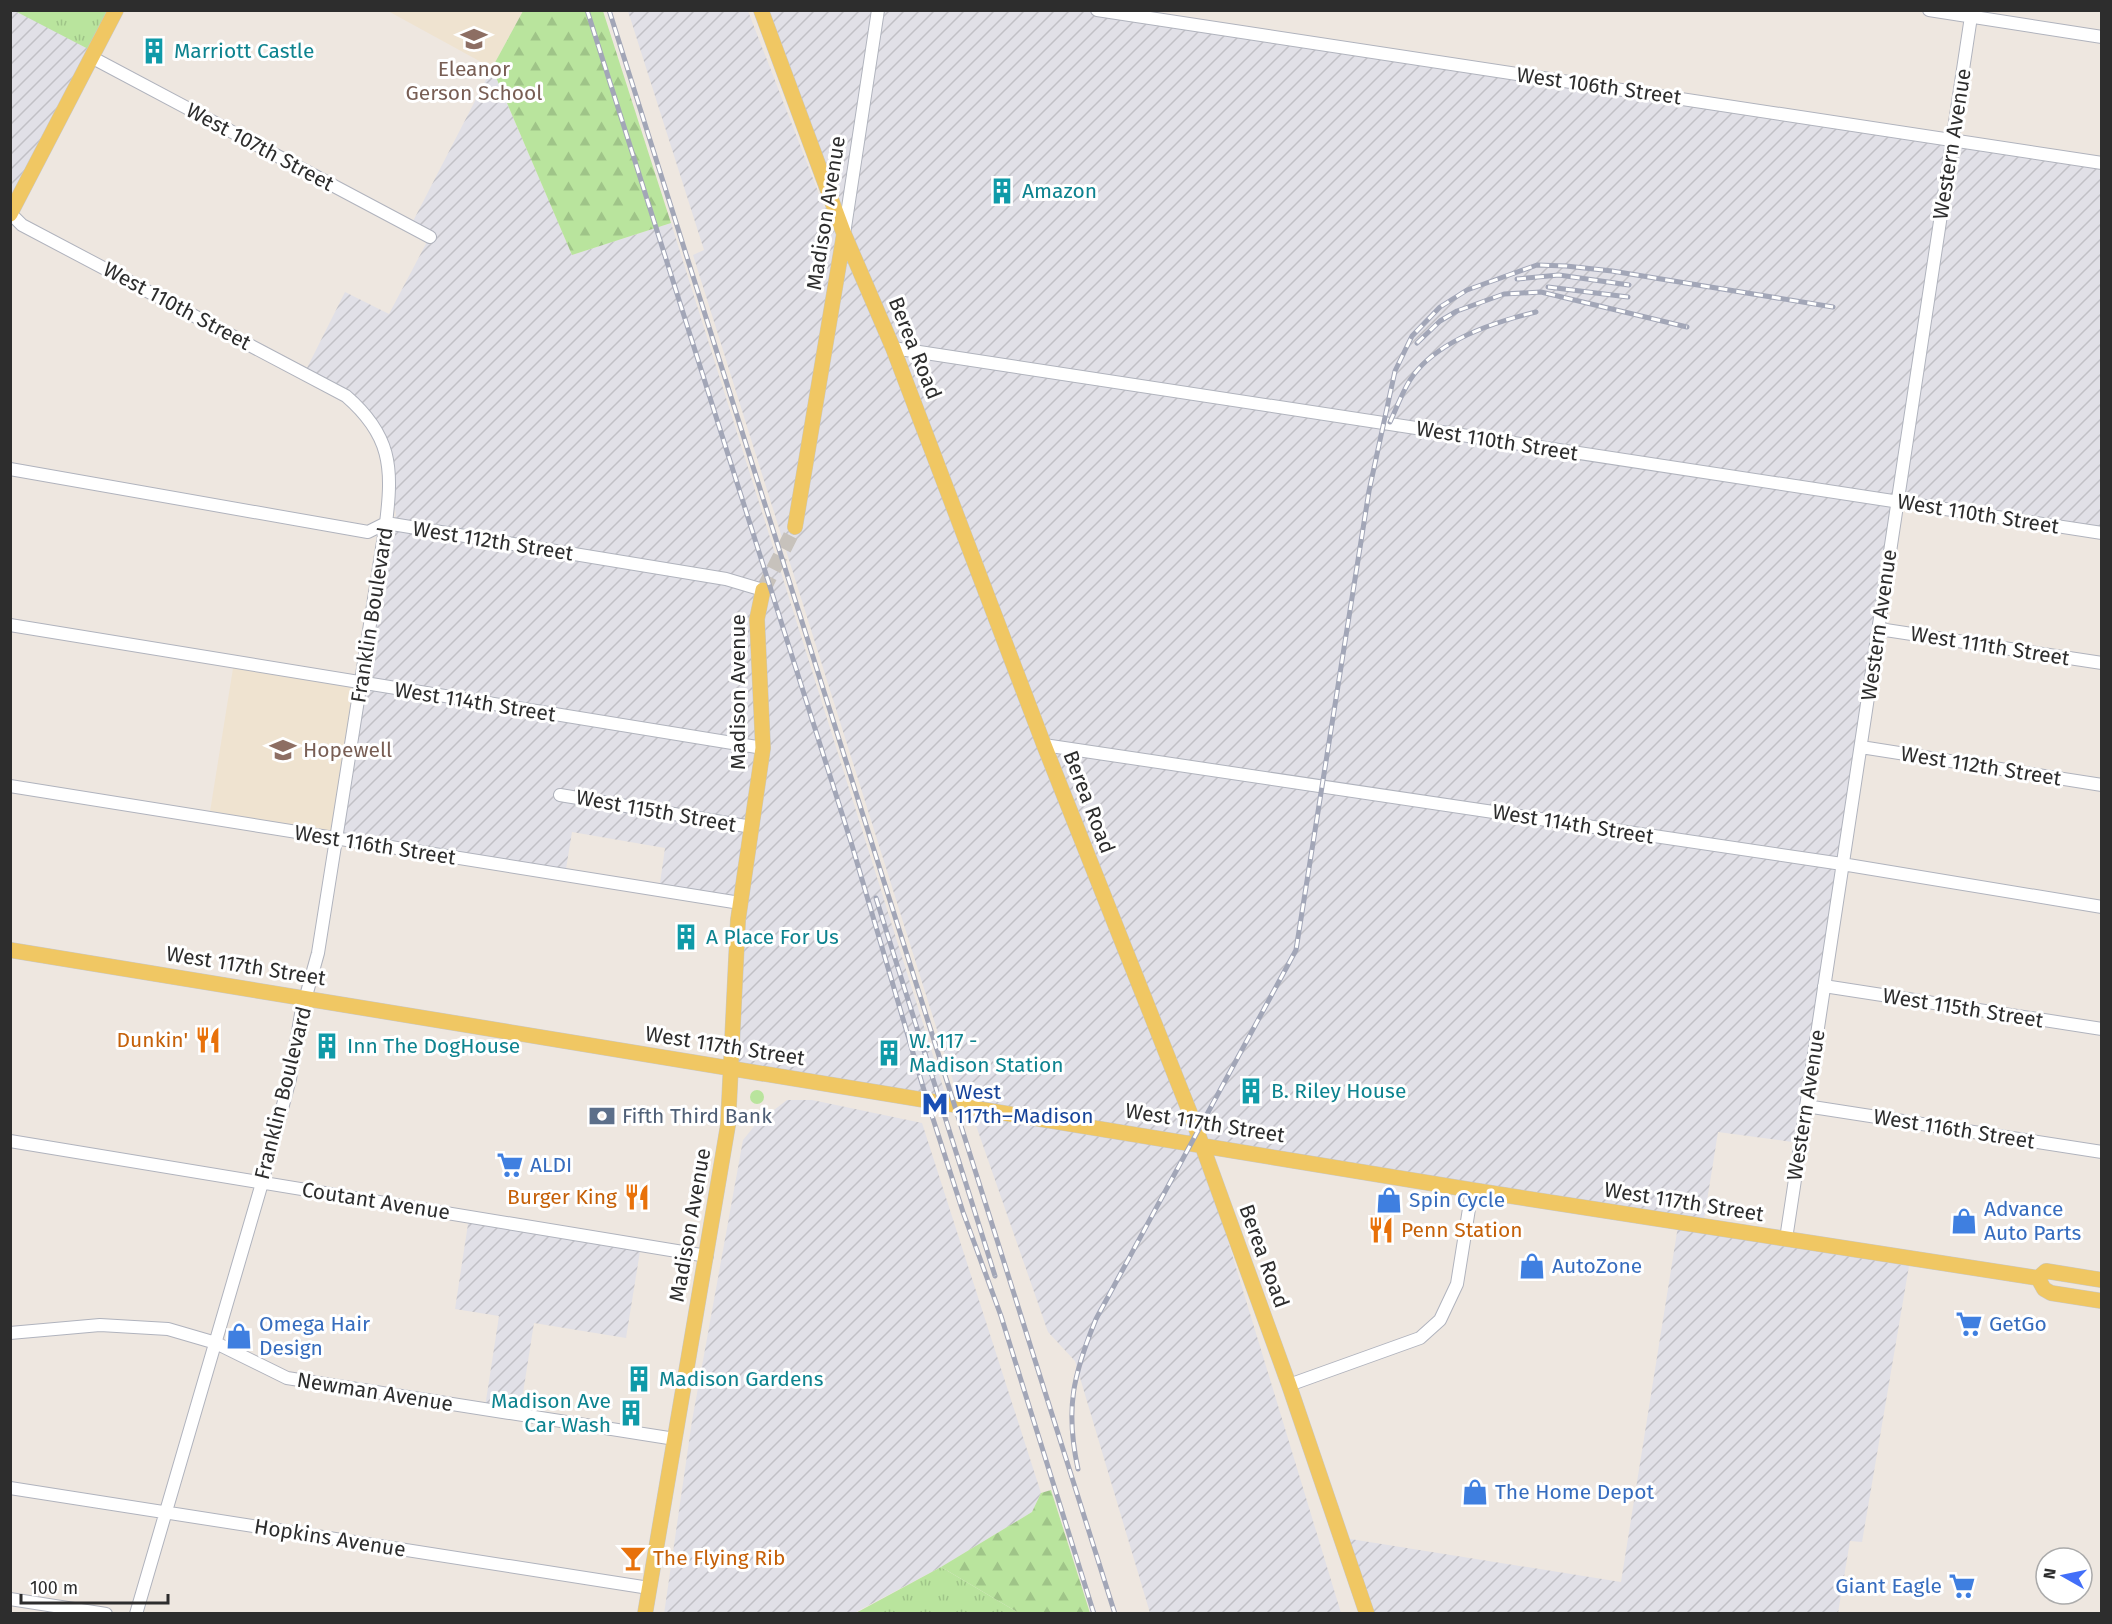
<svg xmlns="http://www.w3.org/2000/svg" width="2112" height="1624" viewBox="0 0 2112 1624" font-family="'Fira Sans',sans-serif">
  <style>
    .industrial { fill: url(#industrial-furrows) }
    .education { fill: #efe3d0 }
    .grass { fill: url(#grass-tufts) }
    .forest { fill: url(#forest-firs) }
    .park { fill: url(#park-crowns) }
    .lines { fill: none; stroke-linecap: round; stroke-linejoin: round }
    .major-tunnel { stroke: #c7c2bc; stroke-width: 15; stroke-dasharray: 15 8; stroke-linecap: butt }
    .minor-casing { stroke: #b0b3bd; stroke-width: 14 }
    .major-casing { stroke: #c8c8c8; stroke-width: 16 }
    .minor { stroke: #fff; stroke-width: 12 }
    .major { stroke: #f0c763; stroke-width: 15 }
    .rail-casing { stroke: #a2a6b7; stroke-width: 5 }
    .rail { stroke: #fff; stroke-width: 3; stroke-dasharray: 9; stroke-linecap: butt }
    .labels { text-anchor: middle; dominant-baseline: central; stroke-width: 6; stroke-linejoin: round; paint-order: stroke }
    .culture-label { font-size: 21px; fill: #0d838f; stroke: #fff; text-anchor: start }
    .education-label { font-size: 21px; fill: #785e54; stroke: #fff }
    .street-label { font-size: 21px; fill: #2d2d2d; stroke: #fff }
    .food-label { font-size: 21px; fill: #c56008; stroke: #fff; text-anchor: end }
    .transit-label { font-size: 21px; fill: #164399; stroke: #fff; text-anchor: start }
    .service-label { font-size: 21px; fill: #4e5e75; stroke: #fff; text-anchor: start }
    .shop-label { font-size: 21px; fill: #366cbe; stroke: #fff; text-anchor: start }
  </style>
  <defs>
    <pattern id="industrial-furrows" width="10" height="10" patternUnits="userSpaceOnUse" patternTransform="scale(1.5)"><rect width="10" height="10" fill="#e1e0e7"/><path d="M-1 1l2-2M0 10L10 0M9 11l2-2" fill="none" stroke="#c1c0c6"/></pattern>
    <pattern id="grass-tufts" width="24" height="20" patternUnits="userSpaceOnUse" patternTransform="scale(1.5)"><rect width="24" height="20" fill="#b9e49d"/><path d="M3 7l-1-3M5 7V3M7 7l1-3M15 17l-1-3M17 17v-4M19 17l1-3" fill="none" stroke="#9fc488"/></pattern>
    <pattern id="forest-firs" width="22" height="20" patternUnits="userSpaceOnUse" patternTransform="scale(1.5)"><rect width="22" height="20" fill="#b9e49d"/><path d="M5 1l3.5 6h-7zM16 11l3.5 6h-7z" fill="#9fc488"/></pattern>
    <pattern id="park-crowns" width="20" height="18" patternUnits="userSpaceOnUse" patternTransform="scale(1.5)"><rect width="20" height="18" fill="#b9e49d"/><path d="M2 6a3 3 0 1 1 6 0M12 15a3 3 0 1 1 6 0" fill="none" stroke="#9fc488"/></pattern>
  </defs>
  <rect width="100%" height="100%" fill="#eee7e0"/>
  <path class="industrial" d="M15,10l79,42 -83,161 -1,-202z
    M628,11h120l76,196 9,-3 -72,-193h336l1004,152v370l-204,-31 -97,641 -82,-11 -15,94 -742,-120 -268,-851 11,-5z
    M492,68l80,187 99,-32 277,880 -218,-35 10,-165 -81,-13 6,-42 -93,-16 -7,43 -227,-36 45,-298 13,-26 -9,-60 -27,-47 -56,-34 41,-82 44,22 40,-76 -19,-11z
    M787,1100h25l110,23 119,370 -9,19 -91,55 -87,46 -190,1 28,-193 51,-281 13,-16z
    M971,1111l229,38 141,464h-191l-75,-252 -27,-29z
    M470,1211l172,28 -16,99 -92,-15 -14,89 -35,-5 14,-91 -44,-7z
    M1678,1226l231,40 -47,276 -12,-1 -12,72h-469l-25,-75 277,44z"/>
  <path class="education" d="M388,11h135l-31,57z
    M234,662l127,21 -23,156 -129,-21z"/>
  <path class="grass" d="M15,11h101l-22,41z
    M941,1567l78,46 -165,1z"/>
  <path class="forest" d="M523,11h80l68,212 -99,32 -80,-187z
    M1051,1490l39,123h-71l-78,-46 91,-55 9,-19z"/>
  <path class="park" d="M750 1097a7 7 0 1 1 14 0a7 7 0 1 1-14 0Z"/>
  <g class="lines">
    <path class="major-tunnel" d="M763,590l32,-63"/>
    <g class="minor-casing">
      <path id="minor" d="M1097,10l1005,153
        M1929,10l173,27
        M91,57l339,180
        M10,213l12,12 324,171c45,39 47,71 40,127l-68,430 -17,61 -11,65 -28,104 -126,431
        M844,234l34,-224
        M893,348l1209,185
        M10,469l358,63 18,-9 340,56 37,11
        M10,625l753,123
        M1879,629l223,34
        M1044,745l798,119 260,43
        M1861,747l241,38
        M10,786l730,117
        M560,795l192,32
        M1824,986l278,43
        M1806,1106l296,46
        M10,1141l697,115
        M1786,1239l186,-1229
        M10,1333l90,-8 68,4 48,14 71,35 388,61
        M1289,1385l131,-47 20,-18 17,-36 15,-94
        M10,1488l639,100
        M10,1599l96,15"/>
    </g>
    <g class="major-casing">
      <path id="major" d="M761,10l83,224 49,114 151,397 150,378 95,262 78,229
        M10,214l106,-204
        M795,527l49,-293
        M10,950l1462,240 566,88
        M2038,1278l6,11 7,4 51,8
        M2038,1278l8,-7 56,9
        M645,1614l83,-489 10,-205 25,-172 -6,-129 6,-29"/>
    </g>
    <use href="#minor" class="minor"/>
    <use href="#major" class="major"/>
    <g class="rail-casing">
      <path id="rail" d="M587,10l264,832 75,255 37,115 38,104 93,298
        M609,10l506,1604
        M1517,279l42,-4 70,10
        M1548,287l80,10
        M1417,343l23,-22 17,-10 47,-17 37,-2 146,35
        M1390,422c6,-13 12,-29 20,-42 25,-39 84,-58 126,-68
        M876,898l119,378
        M1078,1469c-13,-60 -5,-94 18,-150l200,-369 73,-459 26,-120 17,-35 28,-29 27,-17 70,-25 29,1 46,5 221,36"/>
    </g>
    <use href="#rail" class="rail"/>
  </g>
  <defs>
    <g id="school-bare" transform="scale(2.07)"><path d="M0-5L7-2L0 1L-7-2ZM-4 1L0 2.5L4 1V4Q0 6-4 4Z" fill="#8d6e63" stroke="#fff" stroke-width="2.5" paint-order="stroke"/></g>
    <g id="building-bare" transform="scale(2.07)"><path d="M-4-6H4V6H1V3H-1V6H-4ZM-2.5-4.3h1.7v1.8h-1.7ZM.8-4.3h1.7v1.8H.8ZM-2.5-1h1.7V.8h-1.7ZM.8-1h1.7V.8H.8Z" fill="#0f9aa8" stroke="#fff" stroke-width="2.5" paint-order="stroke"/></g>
    <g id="restaurant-bare" transform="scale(2.07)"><path d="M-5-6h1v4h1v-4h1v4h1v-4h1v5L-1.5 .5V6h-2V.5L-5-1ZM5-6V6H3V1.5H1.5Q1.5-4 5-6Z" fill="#e8710a" stroke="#fff" stroke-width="2.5" paint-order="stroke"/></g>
    <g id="metro-bare" transform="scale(2.07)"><path d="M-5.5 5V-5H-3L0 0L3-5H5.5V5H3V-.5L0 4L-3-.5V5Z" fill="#1a4fb4" stroke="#fff" stroke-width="2.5" paint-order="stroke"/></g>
    <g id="bank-bare" transform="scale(2.07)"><path d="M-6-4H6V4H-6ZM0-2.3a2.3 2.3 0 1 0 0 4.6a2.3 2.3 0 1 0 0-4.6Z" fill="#5c6f8a" stroke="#fff" stroke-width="2.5" paint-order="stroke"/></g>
    <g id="supermarket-bare" transform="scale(2.07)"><path d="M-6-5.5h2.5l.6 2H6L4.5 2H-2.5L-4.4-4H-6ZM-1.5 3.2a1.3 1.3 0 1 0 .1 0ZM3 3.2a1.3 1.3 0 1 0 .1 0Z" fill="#3f7fe0" stroke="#fff" stroke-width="2.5" paint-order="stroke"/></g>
    <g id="shop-bare" transform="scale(2.07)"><path d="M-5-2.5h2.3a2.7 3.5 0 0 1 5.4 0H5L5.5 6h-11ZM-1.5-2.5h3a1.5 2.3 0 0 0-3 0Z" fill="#3f7fe0" stroke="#fff" stroke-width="2.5" paint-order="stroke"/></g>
    <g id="bar-bare" transform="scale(2.07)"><path d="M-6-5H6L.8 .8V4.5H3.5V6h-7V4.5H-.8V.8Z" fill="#e8710a" stroke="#fff" stroke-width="2.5" paint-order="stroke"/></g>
  </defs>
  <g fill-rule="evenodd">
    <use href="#school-bare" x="474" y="39"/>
    <use href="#building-bare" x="154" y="51"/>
    <use href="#building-bare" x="1002" y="191"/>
    <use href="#school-bare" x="283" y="750"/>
    <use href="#building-bare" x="686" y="937"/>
    <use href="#restaurant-bare" x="208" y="1040"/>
    <use href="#building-bare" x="327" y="1046"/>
    <use href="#building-bare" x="889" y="1053"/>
    <use href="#building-bare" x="1251" y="1091"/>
    <use href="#metro-bare" x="935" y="1104"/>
    <use href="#bank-bare" x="602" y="1116"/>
    <use href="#supermarket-bare" x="510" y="1165"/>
    <use href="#restaurant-bare" x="637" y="1197"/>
    <use href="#shop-bare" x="1389" y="1200"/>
    <use href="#shop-bare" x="1964" y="1221"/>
    <use href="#restaurant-bare" x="1381" y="1230"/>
    <use href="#shop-bare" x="1532" y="1266"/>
    <use href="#supermarket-bare" x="1969" y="1324"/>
    <use href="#shop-bare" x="239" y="1336"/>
    <use href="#building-bare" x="639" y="1379"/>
    <use href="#building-bare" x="631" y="1413"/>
    <use href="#shop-bare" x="1475" y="1492"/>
    <use href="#bar-bare" x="633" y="1558"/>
    <use href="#supermarket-bare" x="1962" y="1586"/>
  </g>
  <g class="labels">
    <g class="culture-label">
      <text x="174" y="51">Marriott Castle</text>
      <text x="1022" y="191">Amazon</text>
      <text x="706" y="937">A Place For Us</text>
      <text x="909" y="1041">W. 117 -<tspan x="909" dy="24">Madison Station</tspan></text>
      <text x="347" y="1046">Inn The DogHouse</text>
      <text x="1271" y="1091">B. Riley House</text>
      <text x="659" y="1379">Madison Gardens</text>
      <text x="611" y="1401" text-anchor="end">Madison Ave<tspan x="611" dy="24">Car Wash</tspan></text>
    </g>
    <g class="education-label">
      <text x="474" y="69">Eleanor<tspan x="474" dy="24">Gerson School</tspan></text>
      <text x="303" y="750" text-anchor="start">Hopewell</text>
    </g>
    <g class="street-label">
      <text transform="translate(1599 86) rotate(8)">West 106th Street</text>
      <text transform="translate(1952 144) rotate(-81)">Western Avenue</text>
      <text transform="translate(260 147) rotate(28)">West 107th Street</text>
      <text transform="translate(826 213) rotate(-81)">Madison Avenue</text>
      <text transform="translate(177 306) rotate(28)">West 110th Street</text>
      <text transform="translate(915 348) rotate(68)">Berea Road</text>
      <text transform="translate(1497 441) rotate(9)">West 110th Street</text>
      <text transform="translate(1978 514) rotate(9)">West 110th Street</text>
      <text transform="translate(493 541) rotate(9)">West 112th Street</text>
      <text transform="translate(372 615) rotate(-81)">Franklin Boulevard</text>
      <text transform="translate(1879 625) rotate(-82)">Western Avenue</text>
      <text transform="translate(1990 646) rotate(9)">West 111th Street</text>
      <text transform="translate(738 692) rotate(-90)">Madison Avenue</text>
      <text transform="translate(475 702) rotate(9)">West 114th Street</text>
      <text transform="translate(1981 766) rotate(9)">West 112th Street</text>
      <text transform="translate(1089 802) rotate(69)">Berea Road</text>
      <text transform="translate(656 811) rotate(10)">West 115th Street</text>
      <text transform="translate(1573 824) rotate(9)">West 114th Street</text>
      <text transform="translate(375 845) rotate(9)">West 116th Street</text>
      <text transform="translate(246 966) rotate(9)">West 117th Street</text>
      <text transform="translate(1963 1008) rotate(9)">West 115th Street</text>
      <text transform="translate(725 1046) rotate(9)">West 117th Street</text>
      <text transform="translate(283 1093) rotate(-76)">Franklin Boulevard</text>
      <text transform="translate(1806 1105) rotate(-81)">Western Avenue</text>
      <text transform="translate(1205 1123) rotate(9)">West 117th Street</text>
      <text transform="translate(1954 1129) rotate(9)">West 116th Street</text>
      <text transform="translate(376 1201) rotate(9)">Coutant Avenue</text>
      <text transform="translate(1684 1202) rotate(9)">West 117th Street</text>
      <text transform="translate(690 1225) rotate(-80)">Madison Avenue</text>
      <text transform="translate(1264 1256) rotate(70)">Berea Road</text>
      <text transform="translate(375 1392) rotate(9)">Newman Avenue</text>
      <text transform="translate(330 1538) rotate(9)">Hopkins Avenue</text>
    </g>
    <g class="food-label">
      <text x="188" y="1040">Dunkin'</text>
      <text x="617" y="1197">Burger King</text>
      <text x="1401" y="1230" text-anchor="start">Penn Station</text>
      <text x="653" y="1558" text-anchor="start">The Flying Rib</text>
    </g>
    <g class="transit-label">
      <text x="955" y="1092">West<tspan x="955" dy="24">117th–Madison</tspan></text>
    </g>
    <g class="service-label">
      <text x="622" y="1116">Fifth Third Bank</text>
    </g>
    <g class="shop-label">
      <text x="530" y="1165">ALDI</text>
      <text x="1409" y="1200">Spin Cycle</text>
      <text x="1984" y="1209">Advance<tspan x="1984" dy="24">Auto Parts</tspan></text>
      <text x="1552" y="1266">AutoZone</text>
      <text x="259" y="1324">Omega Hair<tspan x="259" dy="24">Design</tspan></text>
      <text x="1989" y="1324">GetGo</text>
      <text x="1495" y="1492">The Home Depot</text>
      <text x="1942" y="1586" text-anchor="end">Giant Eagle</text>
    </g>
  </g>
  <rect width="2112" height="1624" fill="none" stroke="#2d2d2d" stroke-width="24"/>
  <g transform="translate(2064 1576) rotate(279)"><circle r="28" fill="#ffffff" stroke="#ababab" stroke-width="1.5"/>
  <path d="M0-4.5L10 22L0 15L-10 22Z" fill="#426ff9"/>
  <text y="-9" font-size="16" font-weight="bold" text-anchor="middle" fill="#2d2d2d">N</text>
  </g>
  <path d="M21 1594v9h147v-9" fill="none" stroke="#2d2d2d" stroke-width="3"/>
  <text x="30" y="1594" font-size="18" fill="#2d2d2d" stroke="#ffffff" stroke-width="4.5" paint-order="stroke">100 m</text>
</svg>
